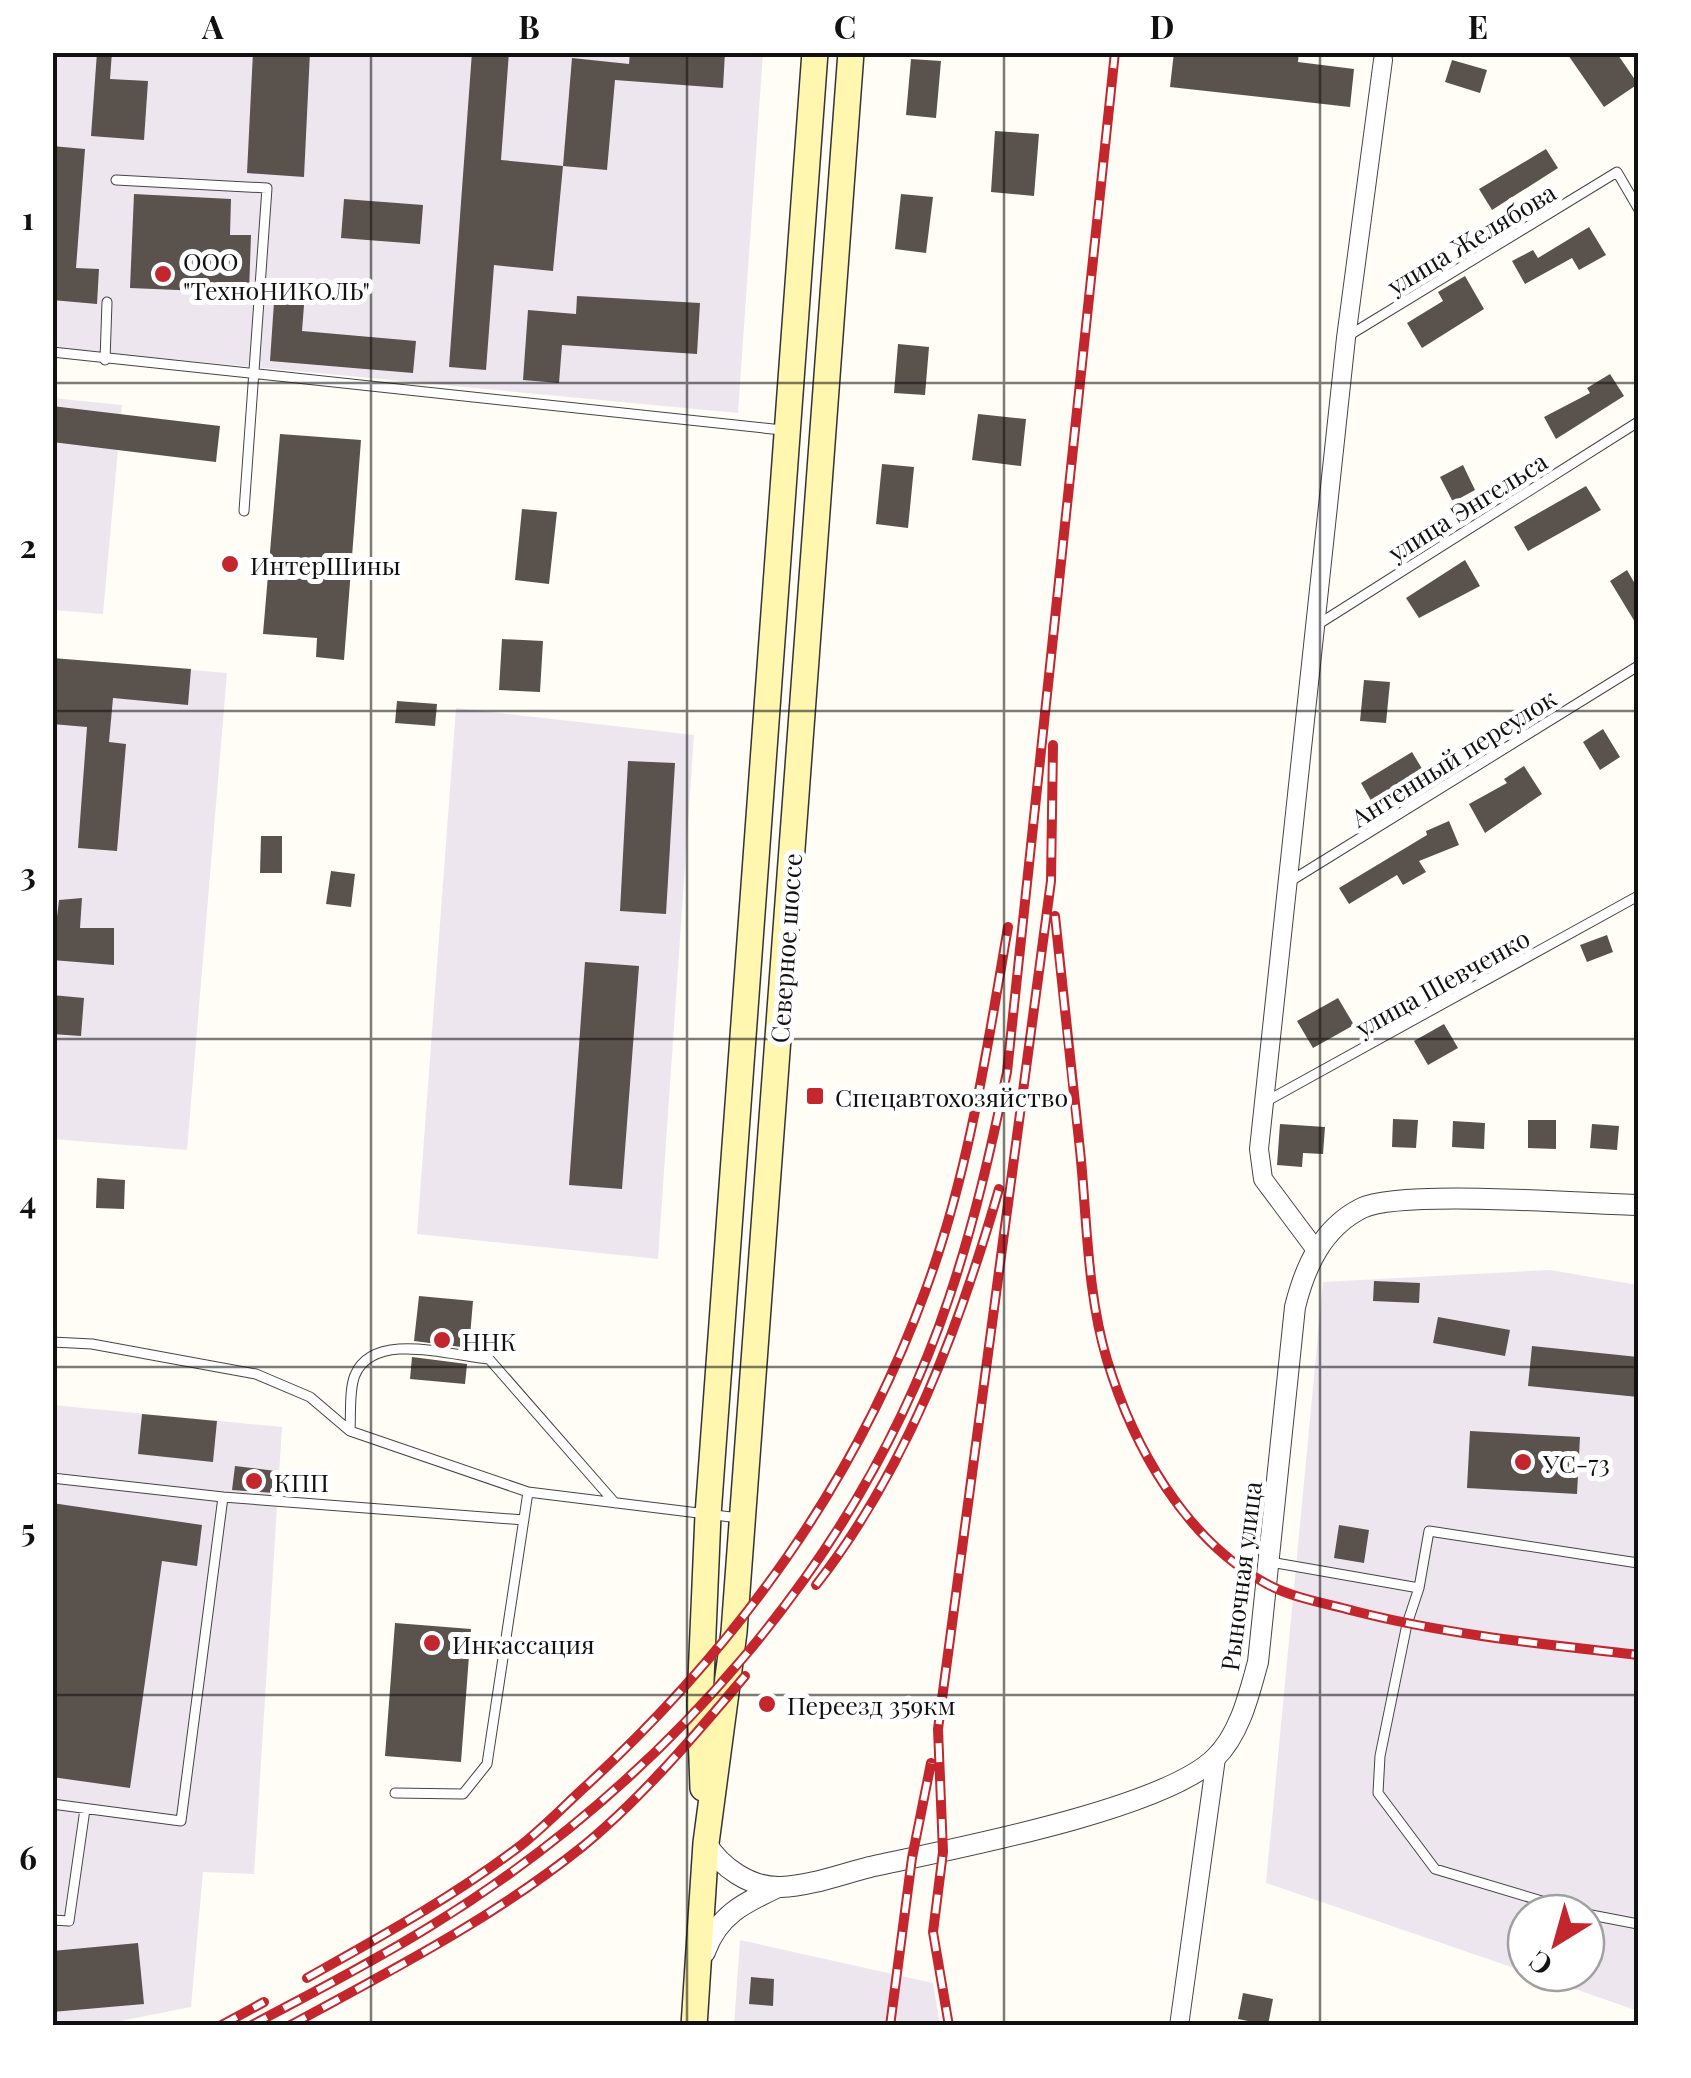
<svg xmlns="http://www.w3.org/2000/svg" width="1691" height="2078" viewBox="0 0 1691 2078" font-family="'Playfair Display',serif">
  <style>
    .industrial { fill: #eee6ef }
    .building { fill: #5a524d }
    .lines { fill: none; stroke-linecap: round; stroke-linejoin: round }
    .service-casing { stroke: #444; stroke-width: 11 }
    .minor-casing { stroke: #444; stroke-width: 20 }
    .tertiary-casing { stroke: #444; stroke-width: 22 }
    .secondary-casing { stroke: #333; stroke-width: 28 }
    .service { stroke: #fff; stroke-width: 9 }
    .minor { stroke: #fff; stroke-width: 18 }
    .tertiary { stroke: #fff; stroke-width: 20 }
    .secondary { stroke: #fff6b0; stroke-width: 25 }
    .rail-casing { stroke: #c4262e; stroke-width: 10 }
    .rail { stroke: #fff; stroke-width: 6; stroke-dasharray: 19; stroke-linecap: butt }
    .grid { fill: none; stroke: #111; stroke-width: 2.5; stroke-opacity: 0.55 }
    .poi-dot { fill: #c4262e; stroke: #fff; stroke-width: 4 }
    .labels { text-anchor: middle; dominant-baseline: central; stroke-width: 10; stroke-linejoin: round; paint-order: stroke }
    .street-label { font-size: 25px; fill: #111; stroke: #fff }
    .poi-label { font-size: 25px; fill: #111; stroke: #fff; text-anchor: start }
    .neatline { fill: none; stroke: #111; stroke-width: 4 }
    .grid-label { font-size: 32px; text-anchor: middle; font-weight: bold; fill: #111 }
  </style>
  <rect width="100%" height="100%" fill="#fffdf5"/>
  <path class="industrial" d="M52,53h711l-25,360 -685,-65z
    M52,398l70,7 -19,209 -50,-4z
    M52,658l175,15 -40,477 -134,-11z
    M456,708l238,27 -36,524 -241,-25z
    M1550,1270l88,15v726l-109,-38h57v-60h-60v59l-260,-89 57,-601z
    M52,1405l230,22 -28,447 -51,-2 -12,135 -91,18h-47z
    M740,1940l193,43 7,42 -206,1z"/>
  <path class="building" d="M97,52h15l-2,27 38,2 -4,59 -53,-4z
    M253,52h57l-6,125 -57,-4z
    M472,52h37l-8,108 62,6 -10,105 -59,-6 -8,105 -37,-3z
    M630,52h95l-2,36 -108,-8 -8,90 -44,-4 9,-108 57,6z
    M1174,52h125l-1,10 56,7 -4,38 -180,-20z
    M1566,52h50l22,32 -34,23z
    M911,59l30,2 -5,57 -30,-3z
    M1452,60l35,10 -7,23 -35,-11z
    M995,131l44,3 -5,62 -43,-4z
    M52,146l33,3 -9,119 23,1 -2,35 -45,-4z
    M1546,149l12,19 -66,42 -13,-21z
    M134,194l97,5 -1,36h21l-2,58 -119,-5z
    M901,194l32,3 -7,56 -31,-4z
    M344,199l79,6 -3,39 -79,-6z
    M1589,227l17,28 -27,15 -7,-12 -47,26 -13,-23 21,-11 5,8z
    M1465,276l19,33 -62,39 -15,-25 36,-22 -5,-9z
    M577,296l123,7 -3,51 -135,-9 -3,38 -36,-3 5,-70 48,4z
    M274,302l30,3 -2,26 114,10 -3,32 -143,-12z
    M898,344l31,3 -4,48 -31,-2z
    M1610,374l14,22 -68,43 -12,-22 46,-24 -3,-5z
    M52,406l168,20 -4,36 -164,-20z
    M978,414l48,5 -5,47 -49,-6z
    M280,434l81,6 -17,220 -28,-3 1,-19 -54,-4z
    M882,464l32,3 -6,61 -32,-4z
    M1463,465l12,25 -22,12 -13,-25z
    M1586,486l15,24 -73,41 -14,-24z
    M522,509l35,3 -8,72 -34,-4z
    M1465,560l15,26 -61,32 -13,-20z
    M1627,570l11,19v38l-28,-46z
    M502,639l41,2 -3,51 -41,-2z
    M52,658l139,11 -3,36 -75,-7 -4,44 17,2 -9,107 -39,-3 9,-121 -35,-3z
    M1364,680l26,2 -4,41 -26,-2z
    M397,701l40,3 -2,22 -40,-3z
    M1603,729l17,28 -20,13 -17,-28z
    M1412,752l12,20 -51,32 -12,-21z
    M628,761l47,2 -9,151 -46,-3z
    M1524,766l18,28 -57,39 -16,-29 38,-21 -3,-4z
    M1449,821l10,24 -40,16 7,11 -23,13 -6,-10 -48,29 -10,-16 88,-53 -1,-4z
    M261,836h21v37h-22z
    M331,871l24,3 -4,33 -25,-3z
    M82,898l-2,30h34v37l-62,-5 7,-60z
    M1607,935l6,17 -26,10 -7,-17z
    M585,962l54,4 -17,223 -53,-4z
    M52,995l32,3 -3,38 -29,-2z
    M1338,998l16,27 -41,23 -16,-27z
    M1444,1024l14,24 -30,17 -14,-24z
    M1393,1119l25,1 -2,28 -24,-1z
    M1528,1120h28v29l-28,-1z
    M1453,1121l32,2 -1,26 -32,-2z
    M1280,1124l45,3 -2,27 -20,-1 -1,14 -25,-2z
    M1592,1124l27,2 -2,24 -27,-2z
    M97,1178l28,2 -1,29 -28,-1z
    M1374,1281l46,2 -1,20 -46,-2z
    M419,1296l54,5 -4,47 -55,-7z
    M1438,1317l72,13 -5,26 -72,-13z
    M1532,1346l106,11v40l-110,-11z
    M412,1357l55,7 -2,20 -55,-5z
    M142,1414l75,7 -4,41 -75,-8z
    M1470,1431l110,6 -3,57 -110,-6z
    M235,1466l41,5 -2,22 -42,-3z
    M52,1503l150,22 -5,41 -35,-5 -32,227 -78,-11z
    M1339,1525l30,5 -5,33 -30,-5z
    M395,1623l76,6 -10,133 -76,-6z
    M138,1943l6,61 -92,8v-61z
    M751,1977l23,2 -1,27 -24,-2z
    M1243,1993l30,6 -5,26 -30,-6z"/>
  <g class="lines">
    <g class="service-casing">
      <path id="service" d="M116,180l151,8 -23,323
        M1348,336l269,-164 21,36
        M52,352l730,78
        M105,360l2,-58
        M1317,625l321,-203
        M1289,882l349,-216
        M1265,1102l373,-206
        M52,1342l40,2 164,30 54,23 40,34 178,61 211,26
        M350,1431c1,-17 -1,-42 5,-56 19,-45 97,-19 134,-16l126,144
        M52,1478l171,19
        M1270,1562l149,26 10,-57 209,32
        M1419,1588l-12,36 -27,132 -2,37 57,76 147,44
        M395,1793l68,1 24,-30 41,-272
        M52,1804l129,17 42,-324 301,23
        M1586,1914l52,10
        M52,1920l17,1 16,-112"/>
    </g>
    <g class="minor-casing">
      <path id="minor" d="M1316,1250l-53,-71 -4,-30 87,-811 37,-278
        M1179,2026l37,-268"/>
    </g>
    <g class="tertiary-casing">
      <path id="tertiary" d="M706,1843c15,24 44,45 75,44 29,-1 61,-13 89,-20 77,-17 292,-57 345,-109 25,-24 34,-64 43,-96l37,-355c10,-40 27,-79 67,-99 39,-19 222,-4 276,-3
        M705,1952c13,-37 39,-49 73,-65"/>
    </g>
    <g class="secondary-casing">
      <path id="secondary" d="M703,1788l-3,-85 8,-188 107,-1463
        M694,2026l12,-183 28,-211 117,-1580"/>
    </g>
    <use href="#service" class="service"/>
    <use href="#minor" class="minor"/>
    <use href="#tertiary" class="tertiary"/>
    <use href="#secondary" class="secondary"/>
    <g class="rail-casing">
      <path id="rail" d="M1055,916c8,78 16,156 25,234 7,68 7,144 27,210 26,86 78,180 160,224 26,14 58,19 87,27 94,24 188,33 284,44
        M816,1585c90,-115 143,-257 183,-396
        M307,1978c73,-41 146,-81 213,-132 23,-18 45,-41 67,-61 150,-138 270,-304 339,-496 43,-117 61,-240 82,-362
        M220,2026l44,-24
        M250,2026c60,-32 121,-63 179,-99 234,-143 432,-367 520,-629 25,-74 42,-149 58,-226l108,-1020
        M289,2026c101,-55 203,-107 293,-179 58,-47 115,-114 163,-171
        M890,2026l22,-168 19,-95
        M949,2026l-16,-94 10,-80 -5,-123 113,-848 2,-136"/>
    </g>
    <use href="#rail" class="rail"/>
  </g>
  <path class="grid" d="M371,52v1974M687,52v1974M1004,52v1974M1320,52v1974M52,383h1586M52,711h1586M52,1039h1586M52,1367h1586M52,1695h1586"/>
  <g class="poi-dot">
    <circle cx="163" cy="274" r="10"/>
    <circle cx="230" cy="564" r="10"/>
    <rect x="805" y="1086" width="20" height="20" rx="5"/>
    <circle cx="442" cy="1340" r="10"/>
    <circle cx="1523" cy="1462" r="10"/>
    <circle cx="254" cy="1481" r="10"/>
    <circle cx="432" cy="1643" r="10"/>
    <circle cx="767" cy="1704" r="10"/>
  </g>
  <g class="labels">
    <g class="street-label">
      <text transform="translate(1471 238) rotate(-31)">улица Желябова</text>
      <text transform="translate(1467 506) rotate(-32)">улица Энгельса</text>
      <text transform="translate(1453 757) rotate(-32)">Антенный переулок</text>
      <text transform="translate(785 948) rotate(-86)">Северное шоссе</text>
      <text transform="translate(1442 982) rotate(-29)">улица Шевченко</text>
      <text transform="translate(1240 1576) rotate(-83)">Рыночная улица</text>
    </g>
    <g class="poi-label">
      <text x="183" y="260">ООО<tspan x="183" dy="29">"ТехноНИКОЛЬ"</tspan></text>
      <text x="250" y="564">ИнтерШины</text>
      <text x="835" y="1096">Спецавтохозяйство</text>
      <text x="462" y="1340">ННК</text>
      <text x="1543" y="1462">УС-73</text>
      <text x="274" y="1481">КПП</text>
      <text x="452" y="1643">Инкассация</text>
      <text x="787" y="1704">Переезд 359км</text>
    </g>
  </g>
  <rect width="1691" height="2078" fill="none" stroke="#ffffff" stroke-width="110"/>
  <g transform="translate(1556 1943) rotate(217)"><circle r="48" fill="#ffffff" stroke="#a0a0a0" stroke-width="2.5"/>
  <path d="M0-8L18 38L0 25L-18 38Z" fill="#c4262e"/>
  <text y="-15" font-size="28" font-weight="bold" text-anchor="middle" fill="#111111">С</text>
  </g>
  <rect x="55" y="55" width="1581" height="1968" class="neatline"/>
  <g class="grid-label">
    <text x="213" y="39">A</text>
    <text x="529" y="39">B</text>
    <text x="845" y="39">C</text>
    <text x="1162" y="39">D</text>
    <text x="1478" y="39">E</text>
    <text x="28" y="230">1</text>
    <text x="28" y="558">2</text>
    <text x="28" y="886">3</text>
    <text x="28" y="1214">4</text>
    <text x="28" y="1542">5</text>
    <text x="28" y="1870">6</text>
  </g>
</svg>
